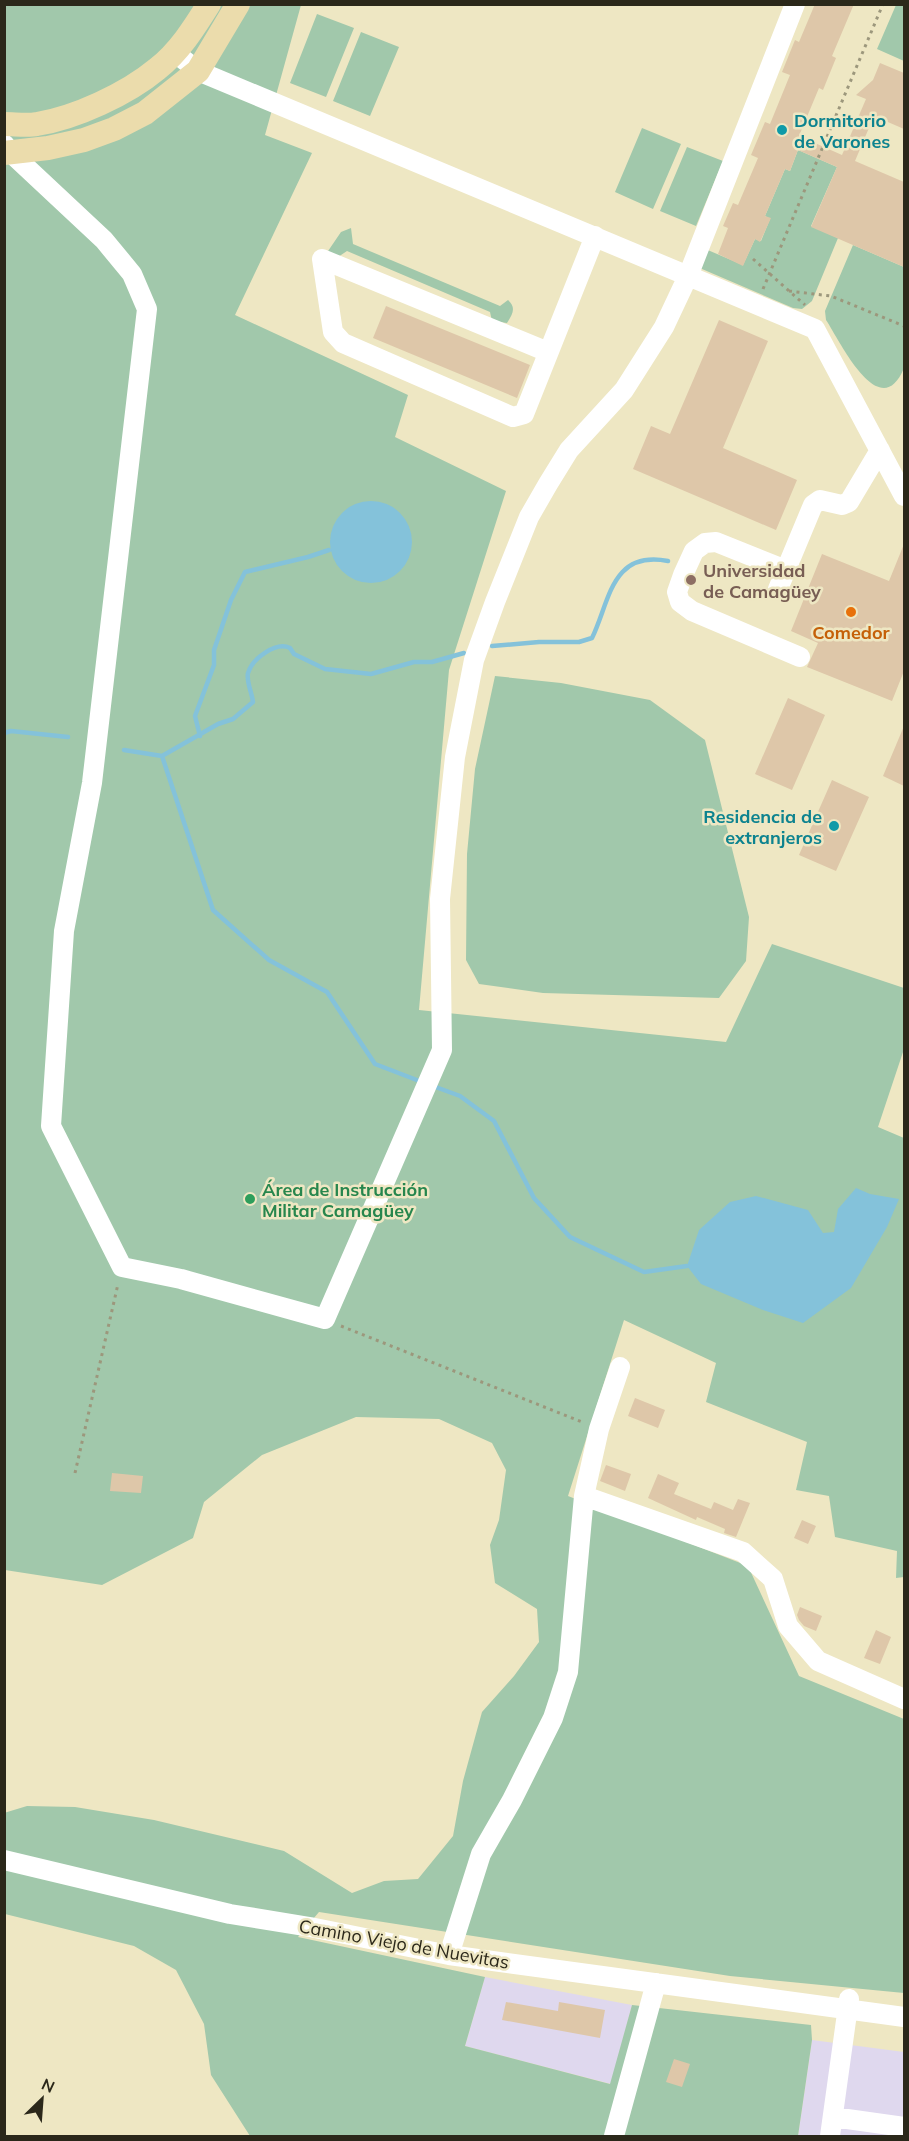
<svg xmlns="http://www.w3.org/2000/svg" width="909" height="2141" viewBox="0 0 909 2141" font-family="Mulish,sans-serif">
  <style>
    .industrial { fill: #dfd8ee }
    .green { fill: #a1c8ab }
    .water { fill: #84c2da }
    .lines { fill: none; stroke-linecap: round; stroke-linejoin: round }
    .stream { stroke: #84c2da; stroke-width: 4.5 }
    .building { fill: #dec7a9 }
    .path { stroke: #9c977c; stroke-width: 3; stroke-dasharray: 3 4.5; stroke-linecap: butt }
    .minor { stroke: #fff; stroke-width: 20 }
    .major { stroke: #ebdcac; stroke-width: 24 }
    .culture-dot { fill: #0f9aa8; stroke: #eee7c3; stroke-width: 2 }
    .education-dot { fill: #8d6e63; stroke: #eee7c3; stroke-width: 2 }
    .food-dot { fill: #e8710a; stroke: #eee7c3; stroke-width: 2 }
    .leisure-dot { fill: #2e9e5b; stroke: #eee7c3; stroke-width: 2 }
    .labels { text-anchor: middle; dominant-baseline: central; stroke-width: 5; stroke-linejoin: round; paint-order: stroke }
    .culture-label { font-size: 18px; font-weight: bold; fill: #0d838f; stroke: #eee7c3; text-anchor: start }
    .education-label { font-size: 18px; font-weight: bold; fill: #785e54; stroke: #eee7c3; text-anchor: start }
    .food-label { font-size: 18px; font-weight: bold; fill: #c56008; stroke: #eee7c3 }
    .leisure-label { font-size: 18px; font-weight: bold; fill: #27864d; stroke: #eee7c3; text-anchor: start }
    .street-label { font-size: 18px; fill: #2b281a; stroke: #eee7c3 }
  </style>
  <rect width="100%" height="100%" fill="#eee7c3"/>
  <path class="industrial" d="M485,1977l147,28 -21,79 -146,-38z
    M812,2040l92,12v84h-106z"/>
  <path class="green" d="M5,5h296l-36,130 47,18 -77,162 173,80 -13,42 111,54 -57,179 -30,340 307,32 46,-98 132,44v61l-26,78 26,11v439l-8,1 1,-27 -62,-14 -6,-41 -33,-6 11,-48 -101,-40 10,-39 -92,-43 -56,176 180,70 51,110 105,43v274l-174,-17 -411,-64 -21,25 187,40 -20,69 145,38 22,-79 179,20 1,15 -14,96h-548l-39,-61 -7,-51 -28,-54 -42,-24 -129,-32 -1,-101 23,-7 48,1 79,13 130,31 68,42 32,-12 34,-2 35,-43 10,-55 19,-69 32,-36 25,-34 -2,-33 -42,-26 -5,-38 9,-25 7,-50 -14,-27 -53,-24 -83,-2 -94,38 -58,47 -11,36 -91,47 -97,-15z
    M896,5h8v56l-27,-12z
    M317,14l37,14 -28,69 -36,-14z
    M361,32l38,15 -29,69 -37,-15z
    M642,128l39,16 -28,65 -38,-17z
    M687,147l36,14 -27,65 -36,-15z
    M798,150l39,17 -26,59 27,12 -26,63 -10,8 -9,-1 -98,-42 8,-18 40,17 12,-26 6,2 9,-22 -5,-3 20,-47 5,2z
    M351,228l2,16 147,62 8,-6c9,8 4,15 -1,23l-15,-2 -2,-9 -143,-61 -12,8 -9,-5 15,-22z
    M853,245l51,22v101c-24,58 -64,-27 -78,-48l-1,-9z
    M495,676l66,7 89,17 55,40 44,177 -3,44 -27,37 -176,-5 -64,-9 -13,-24 1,-106 8,-85z"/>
  <path class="water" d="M330 542a41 41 0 1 1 82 0a41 41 0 1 1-82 0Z
    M856,1188l14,6 29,5 -12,28 -36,61 -48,35 -40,-13 -62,-26 -14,-18 12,-36 31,-28 26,-6 52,14 15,23 11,-1 4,-23z"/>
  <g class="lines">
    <path class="stream" d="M492,646l47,-4h40l13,-4c18,-37 19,-88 76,-77
      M4,733l7,-2 57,6
      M200,736l-5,-20 19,-51v-15l17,-50 14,-28 63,-15 21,-7
      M124,750l38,6 56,-32 15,-5 20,-17c-1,-9 -7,-21 -5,-29 4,-14 28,-32 42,-25l4,6 31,15 46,5 43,-12h18l32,-9
      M162,756l51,154 56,50 58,32 48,72 47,18
      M433,1086l27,10 34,25 40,77 36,39 74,35 43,-6"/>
  </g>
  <path class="building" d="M815,4h39l-22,52 4,2 -13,32 -4,-2 -20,48 43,19 24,-56 -10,-4 17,-15 7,-17 24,10v56l-30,-13 -19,45 49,21v85l-93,-40 26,-60 -39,-17 -8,21 -5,-2 -20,47 6,2 -11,24 -5,-3 -12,27 -25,-12 10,-26 -5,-2 10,-23 5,2 20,-47 -7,-3 14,-33 5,2 20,-49 -8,-3 13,-32 4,2z
    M386,306l144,59 -13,33 -144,-60z
    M719,320l49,21 -45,107 74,32 -21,50 -143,-61 18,-43 19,8z
    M904,544v127l-12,30 -85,-34 11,-24 -27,-12 31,-77 67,27z
    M788,698l37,17 -33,75 -37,-16z
    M904,726v60l-21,-10z
    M832,780l37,17 -33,74 -37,-16z
    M635,1398l30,12 -7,18 -30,-12z
    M606,1465l25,9 -6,17 -25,-10z
    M112,1473l31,3 -2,17 -31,-2z
    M658,1474l21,9 -5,11 37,15 3,-7 19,8 5,-11 12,4 -14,34 -12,-4 1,-4 -28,-12 -1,3 -48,-22z
    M802,1520l14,6 -8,18 -14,-6z
    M800,1607l22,9 -6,15 -12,-5 -5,-6 -2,-5z
    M876,1630l15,7 -11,27 -16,-6z
    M506,2002l52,9 1,-9 46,8 -5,28 -98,-18z
    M674,2059l16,5 -8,23 -16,-5z"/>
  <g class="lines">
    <path class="path" d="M753,259l52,46
      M763,289l120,-285
      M789,291l42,5 73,30
      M341,1326l241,96
      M75,1473l43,-189"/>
    <path class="minor" d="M174,52l24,19 617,258 89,167
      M4,144l7,9 93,87 28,34 15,35 -55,474 -28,148 -13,195 71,141 59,12 144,40 117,-269 -2,-151 15,-142 19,-97 21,-58 34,-85 19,-33 21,-34 55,-60 40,-63 24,-51 107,-272
      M548,352l-226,-93 11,73 10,11 170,74 11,-3 71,-178
      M786,570l-70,-28 -11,1 -11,8 -11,24 -6,17 3,10 12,9 108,46
      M778,589l35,-84 7,-5 22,5 7,-3 31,-52
      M584,1496l159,56 30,27 15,47 30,35 86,38
      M4,1860l226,54 80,13 139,28 455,62
      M449,1955l32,-101 31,-54 41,-82 15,-46 16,-176 15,-67 21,-62
      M833,2117l71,10
      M614,2136l42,-153
      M830,2136l19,-137"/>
    <path class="major" d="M4,124c11,0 23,2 33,0 38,-6 90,-30 120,-55 22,-17 37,-41 52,-65
      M4,153l44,-5 36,-8 30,-11 31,-16 53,-42 40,-67"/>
  </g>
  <g class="culture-dot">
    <circle cx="782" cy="130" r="6"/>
    <circle cx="834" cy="826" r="6"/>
  </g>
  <circle class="education-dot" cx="691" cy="580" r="6"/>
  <circle class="food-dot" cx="851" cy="612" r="6"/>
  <circle class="leisure-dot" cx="250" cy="1199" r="6"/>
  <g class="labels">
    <g class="culture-label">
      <text x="794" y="120">Dormitorio<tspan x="794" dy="21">de Varones</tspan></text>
      <text x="822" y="816" text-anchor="end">Residencia de<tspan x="822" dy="21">extranjeros</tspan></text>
    </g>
    <g class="education-label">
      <text x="703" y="570">Universidad<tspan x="703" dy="21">de Camagüey</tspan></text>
    </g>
    <g class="food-label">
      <text x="851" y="632">Comedor</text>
    </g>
    <g class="leisure-label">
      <text x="262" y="1189">Área de Instrucción<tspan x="262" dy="21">Militar Camagüey</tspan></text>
    </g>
    <g class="street-label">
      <text transform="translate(404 1944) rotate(10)">Camino Viejo de Nuevitas</text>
    </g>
  </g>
  <rect width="909" height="2141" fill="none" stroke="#2b281a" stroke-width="12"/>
  <g transform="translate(42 2099) rotate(25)" stroke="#eee7c3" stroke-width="4.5" paint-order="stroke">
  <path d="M0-4.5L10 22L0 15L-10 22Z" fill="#2b281a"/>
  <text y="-9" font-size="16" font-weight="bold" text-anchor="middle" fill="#2b281a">N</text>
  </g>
</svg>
